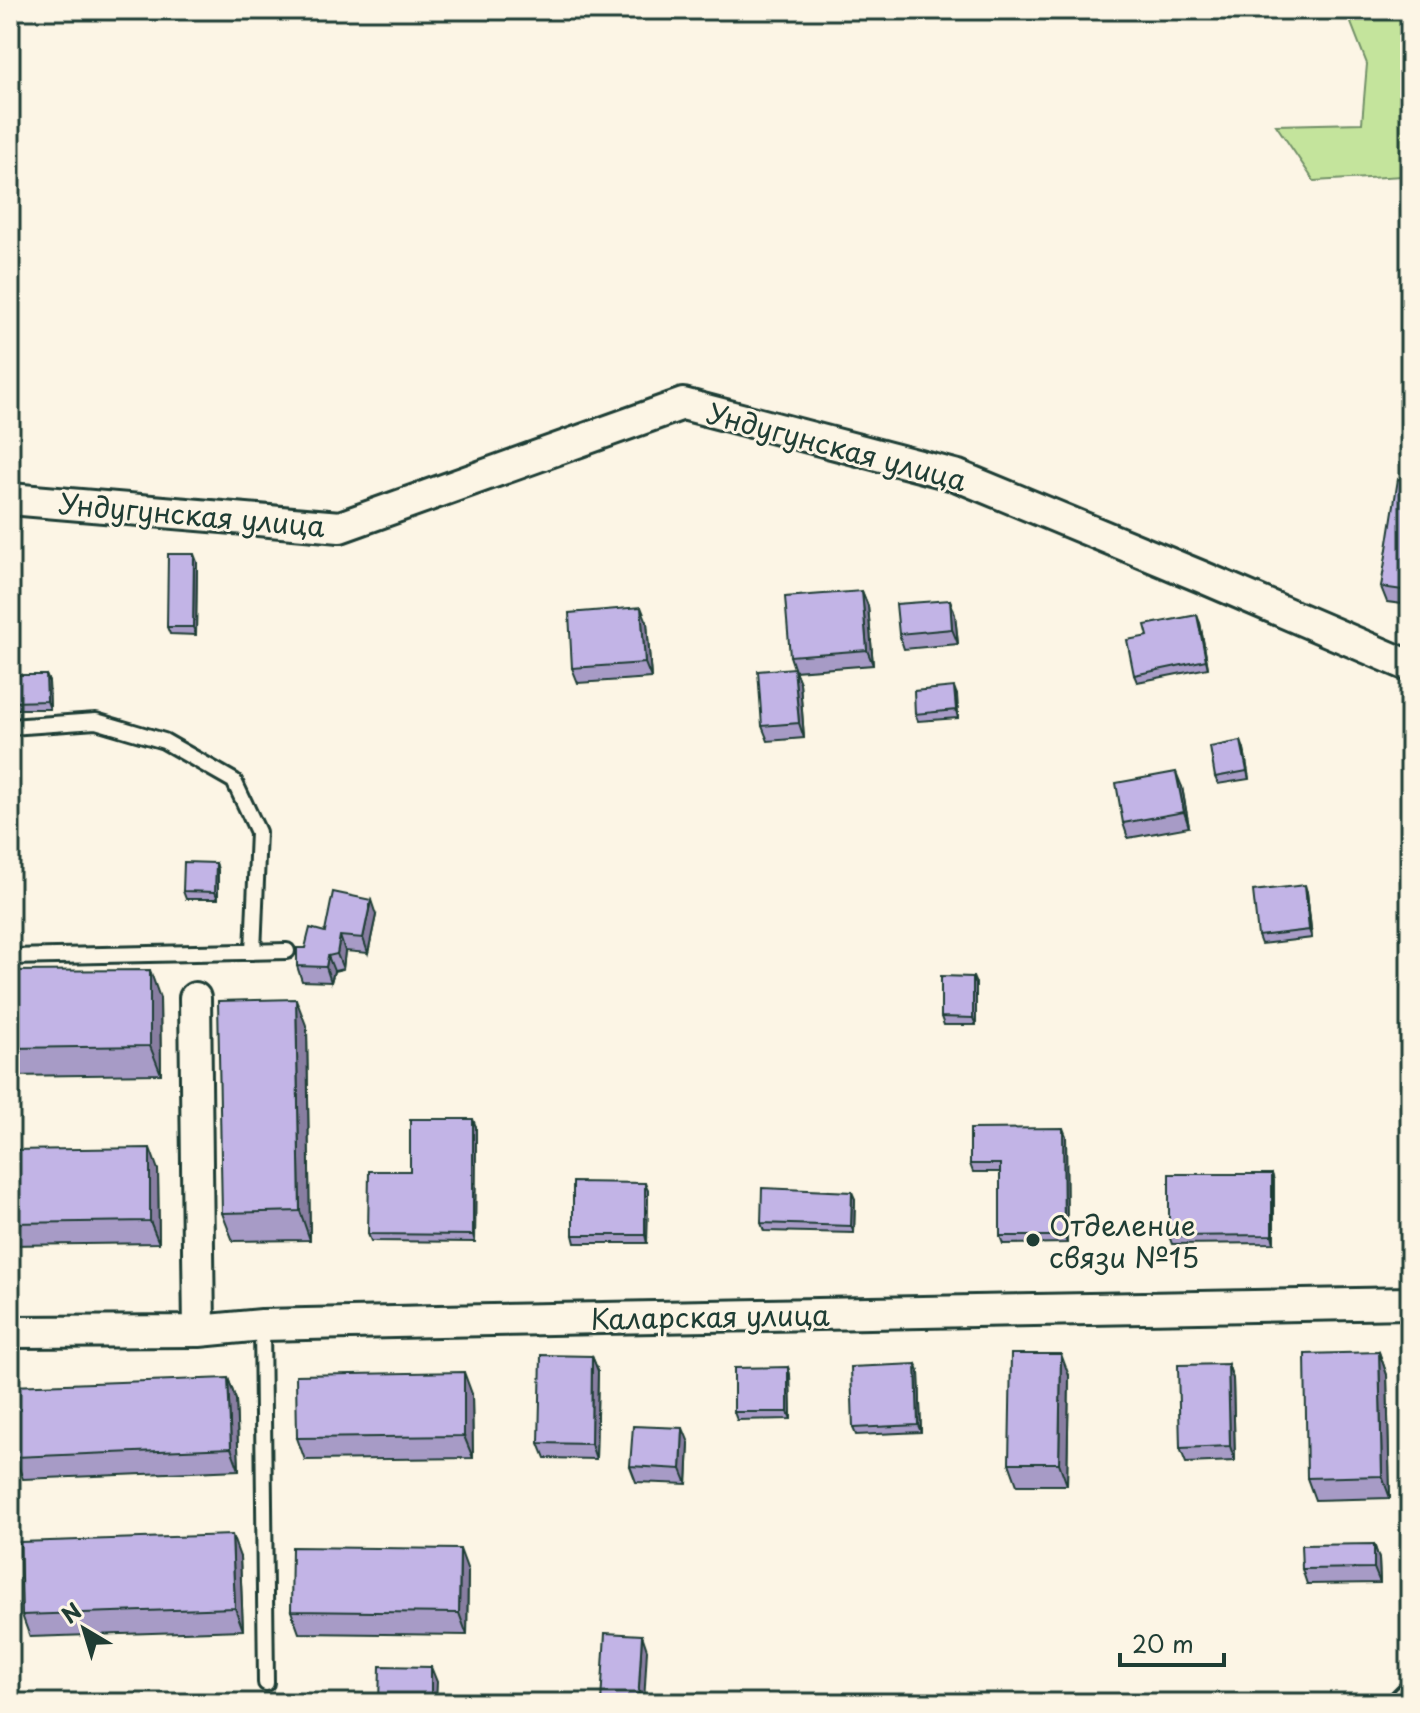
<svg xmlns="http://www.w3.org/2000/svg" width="1420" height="1713" viewBox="0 0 1420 1713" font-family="'Playpen Sans',sans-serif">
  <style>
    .green { fill: #c4e49c; stroke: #729068; stroke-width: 2 }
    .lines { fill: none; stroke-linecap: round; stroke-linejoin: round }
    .service-casing { stroke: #1f3d34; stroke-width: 20 }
    .minor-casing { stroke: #1f3d34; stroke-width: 36 }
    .service { stroke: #fcf5e5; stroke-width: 14 }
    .minor { stroke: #fcf5e5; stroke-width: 30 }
    .wall { fill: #a79bc6; stroke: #1f3d34; stroke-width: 2 }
    .shaded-wall { fill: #887ea1; stroke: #1f3d34; stroke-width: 2 }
    .building { fill: #c2b4e6; stroke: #1f3d34; stroke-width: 2 }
    .poi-dot { fill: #1f3d34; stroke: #fcf5e5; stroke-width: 3 }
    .labels { text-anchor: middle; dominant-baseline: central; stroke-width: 6; stroke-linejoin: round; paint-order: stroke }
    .street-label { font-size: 28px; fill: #1f3d34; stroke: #fcf5e5 }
    .poi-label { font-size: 28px; fill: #1f3d34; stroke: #fcf5e5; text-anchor: start }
  </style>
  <rect width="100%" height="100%" fill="#fcf5e5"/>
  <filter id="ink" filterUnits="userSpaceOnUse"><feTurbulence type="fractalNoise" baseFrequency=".0125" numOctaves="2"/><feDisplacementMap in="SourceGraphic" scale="16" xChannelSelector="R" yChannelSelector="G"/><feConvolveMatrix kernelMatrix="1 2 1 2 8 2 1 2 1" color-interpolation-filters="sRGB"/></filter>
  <g filter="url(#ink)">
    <path class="green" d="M1346,10h54l10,11v205l-7,-50 -89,5 -38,-56 86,-2 5,-59z"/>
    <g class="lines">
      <g class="service-casing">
        <path id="service" d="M10,727l86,-6 68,20 70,40 24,51 -5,120
          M10,957l277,-6
          M262,1325l4,358"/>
      </g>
      <g class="minor-casing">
        <path id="minor" d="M10,499l330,28 343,-123 275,72 244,101 208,89
          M195,998l4,333
          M10,1332l189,-1 63,-6 177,-4 971,-18
          M1404,1703l6,-6"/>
      </g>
      <use href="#service" class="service"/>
      <use href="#minor" class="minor"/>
    </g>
    <path class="wall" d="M1410,481v124l-23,-3 -6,-15z
      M197,562l-1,73 -26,-1 -3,-7z
      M862,591l6,15 5,59 -78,6 5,12 4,55 -36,3 -6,-15 32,-58 -4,-12z
      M950,600l5,15 3,29 -54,5 -5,-15z
      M647,622l4,56 -73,5 -6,-15z
      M1200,623l8,45 -71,14 -3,-7 14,-39z
      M46,675l3,7 1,27h-36l-2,-7z
      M957,695l1,23 -40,3 -3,-7z
      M1244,749l5,30 -31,5 -3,-7z
      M1182,787l7,40 -61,11 -5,-15z
      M216,863l2,7v29h-32l-3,-8z
      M1307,892l5,46 -51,6 -3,-8z
      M376,915l-8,38 -23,-2 -2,18 -9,2 -3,11 -29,-1 -5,-15 8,-18 20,-16z
      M10,971l150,27 1,76 -151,2z
      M976,984v41h-32l-3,-8z
      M307,1028l3,212 -77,1 -11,-28z
      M476,1127l-1,115 -104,-1 -3,-7 42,-63z
      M1066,1136l1,107 -64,1 -3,-8v-64h-27l-3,-8z
      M10,1150l148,20 1,73 -149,2z
      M1272,1174l2,7v62l-102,1 -3,-8z
      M648,1191l-1,52h-72l-2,-8z
      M855,1199l-1,34 -90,-2 -3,-8z
      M1379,1352l8,23 3,123 -75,2 -8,-22z
      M592,1356l6,15 -2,88 -51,-1 -6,-15z
      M916,1364l3,8 2,60 -65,3 -3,-7z
      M1228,1364l5,15 2,82 -49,2 -6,-15z
      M788,1367l2,8 1,44 -54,1 -3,-8z
      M1069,1376l-2,109h-50l-8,-22z
      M228,1378l8,22 3,70 -216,9 -8,-22z
      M472,1394l1,64 -168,2 -8,-22z
      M689,1443l-2,41 -51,-2 -6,-16z
      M1374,1544l5,15 1,24 -73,1 -5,-15z
      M240,1557l3,73 -213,7 -8,-22z
      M468,1571l-1,64 -168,-2 -8,-22z"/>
    <path class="shaded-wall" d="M194,554l3,8 -1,73 -3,-8z
      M862,591l6,15 5,59 -6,-15z
      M950,600l5,15 3,29 -6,-15z
      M641,607l6,15 4,56 -6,-15z
      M1197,615l3,8 8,45 -2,-8z
      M794,668l6,15 4,55 -5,-15z
      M46,675l3,7 1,27 -3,-8z
      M954,687l3,8 1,23 -2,-8z
      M1241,741l3,8 5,30 -2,-8z
      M1176,772l6,15 7,40 -5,-15z
      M216,863l2,7v29l-3,-7z
      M1305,885l2,7 5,46 -3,-8z
      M371,900l5,15 -8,38 -5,-15z
      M340,936l5,15 -2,18 -6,-15z
      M328,956l6,15 -3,11 -5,-15z
      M150,970l10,28 1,76 -11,-28z
      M973,977l3,7v41l-3,-7z
      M296,999l11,29 3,212 -10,-29z
      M473,1119l3,8 -1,115 -2,-7z
      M1063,1128l3,8 1,107 -3,-7z
      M150,1148l8,22 1,73 -9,-22z
      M1272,1174l2,7v62l-2,-8z
      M645,1183l3,8 -1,52 -2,-8z
      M852,1192l3,7 -1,34 -3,-7z
      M1379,1352l8,23 3,123 -8,-22z
      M1061,1354l8,22 -2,109 -8,-22z
      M592,1356l6,15 -2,88 -5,-15z
      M916,1364l3,8 2,60 -3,-7z
      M1228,1364l5,15 2,82 -5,-15z
      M788,1367l2,8 1,44 -3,-7z
      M464,1372l8,22 1,64 -9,-22z
      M228,1378l8,22 3,70 -8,-22z
      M683,1428l6,15 -2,41 -6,-15z
      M232,1535l8,22 3,73 -8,-22z
      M1374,1544l5,15 1,24 -6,-15z
      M460,1549l8,22 -1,64 -8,-22z
      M642,1635l5,15 -3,53h-6z
      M431,1667l6,15 -1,21h-5z"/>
    <path class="building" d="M1398,479l12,2v110l-29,-4z
      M168,554h26l-1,73h-26z
      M862,591l5,59 -77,6 -5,-59z
      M950,600l2,29 -53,5 -3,-30z
      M641,607l4,56 -73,5 -3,-55z
      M1197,615l9,45 -72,15 -7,-35 21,-4 -3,-11z
      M794,668l5,55 -37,3 -4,-55z
      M12,675h34l1,26 -35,1z
      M954,687l2,23 -41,4 -1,-23z
      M1241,741l6,30 -32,6 -5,-30z
      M1176,772l8,40 -61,11 -7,-40z
      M184,862l32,1 -1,29 -32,-1z
      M1305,885l4,45 -51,6 -5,-45z
      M333,892l38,8 -8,38 -23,-2 -3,18 -9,2 -2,11 -29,-1v-18h8l5,-20 15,4z
      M150,970v76l-140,2v-77z
      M941,976l32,1v41l-32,-1z
      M296,999l4,212 -78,2 -4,-212z
      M410,1119h63v116l-105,-1 1,-63h41z
      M1063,1128l1,108h-64v-72h-30v-35z
      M150,1148v73l-140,2v-73z
      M1169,1174h103v61l-103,1z
      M573,1182l72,1v52h-72z
      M762,1188l90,4 -1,34 -90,-3z
      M1379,1352l3,124 -75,2 -2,-124z
      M1011,1354h50l-2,109h-50z
      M541,1355l51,1 -1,88 -52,-1z
      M916,1364l2,61 -65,3 -2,-61z
      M1228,1364l2,82 -50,2 -2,-83z
      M788,1367v45h-54v-44z
      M464,1372v64l-167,2 -1,-63z
      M228,1378l3,70 -216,9 -3,-71z
      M633,1426l50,2 -2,41 -51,-3z
      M232,1535l3,73 -213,7 -2,-73z
      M1374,1544v24l-72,1 -1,-24z
      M292,1547l168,2 -1,64 -168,-2z
      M605,1633l37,2 -4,68h-37z
      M380,1666l51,1v36h-52z"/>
  </g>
  <circle class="poi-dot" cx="1033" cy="1240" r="8"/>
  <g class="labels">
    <g class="street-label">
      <text transform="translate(837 446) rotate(15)">Ундугунская улица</text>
      <text transform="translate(192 514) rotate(5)">Ундугунская улица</text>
      <text transform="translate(710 1316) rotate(-1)">Каларская улица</text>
    </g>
    <g class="poi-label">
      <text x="1049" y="1224">Отделение<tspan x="1049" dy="32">связи №15</tspan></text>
    </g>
  </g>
  <rect width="1420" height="1713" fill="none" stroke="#fcf5e5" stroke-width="40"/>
  <rect x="20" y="20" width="1380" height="1673" fill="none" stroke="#1f3d34" stroke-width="3" filter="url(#ink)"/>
  <g transform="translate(84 1629) rotate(322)" stroke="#fcf5e5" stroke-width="6" paint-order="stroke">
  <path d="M0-6L14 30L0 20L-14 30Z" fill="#1f3d34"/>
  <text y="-12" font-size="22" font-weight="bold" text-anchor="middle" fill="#1f3d34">N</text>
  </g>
  <path d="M1120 1653v12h104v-12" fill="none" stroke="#1f3d34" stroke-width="4"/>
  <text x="1132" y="1653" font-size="24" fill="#1f3d34" stroke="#fcf5e5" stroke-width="6" paint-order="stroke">20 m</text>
</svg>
